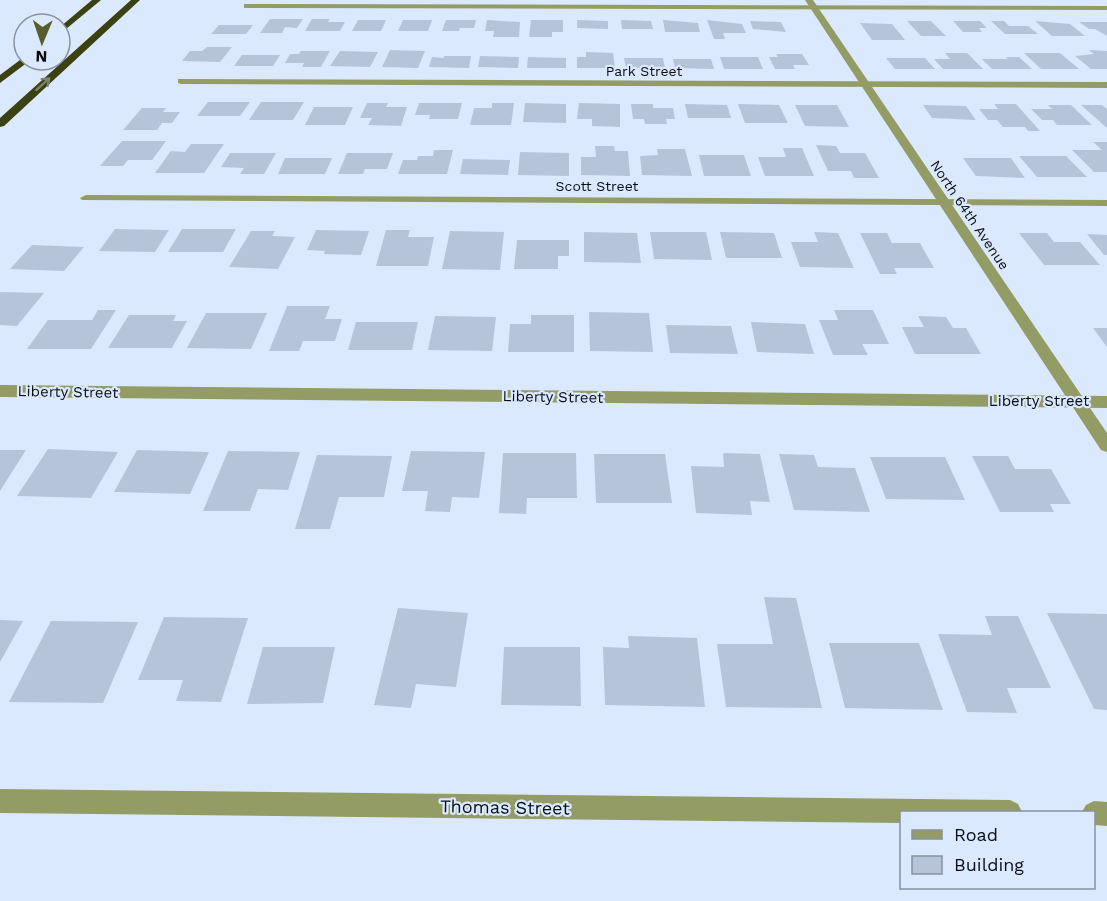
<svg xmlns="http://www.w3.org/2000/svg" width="1107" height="901" viewBox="0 0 1107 901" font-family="'Work Sans',sans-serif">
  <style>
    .building { fill: #b6c4d8 }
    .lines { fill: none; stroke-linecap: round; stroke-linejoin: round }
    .minor { fill: #939c64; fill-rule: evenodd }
    .tertiary { fill: #939c64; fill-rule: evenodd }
    .motorway { fill: #3b4110; fill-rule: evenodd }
    .oneway { stroke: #7b846f }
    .labels { text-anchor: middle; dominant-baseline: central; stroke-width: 4.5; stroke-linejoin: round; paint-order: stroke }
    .far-street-label { font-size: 14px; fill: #090d14; stroke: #dbe9fe }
    .street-label { font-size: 15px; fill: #090d14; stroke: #dbe9fe }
    .near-street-label { font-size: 18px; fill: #090d14; stroke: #dbe9fe }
  </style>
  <rect width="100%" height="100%" fill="#dbe9fe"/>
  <path class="building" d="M270,19h33l-6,9 -12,-1 -3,6h-22z
    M312,19h18l-2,3h17l-5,9h-35z
    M358,20h28l-5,11h-29z
    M403,20h29l-4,11h-30z
    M446,20h30l-2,8h-14l-1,3h-17z
    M487,20l33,2 -1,15h-26l1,-6h-9z
    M531,20h32v12h-11v5h-23z
    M577,20l31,1v8l-31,-1z
    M621,20l30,1 2,8h-31z
    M663,20l35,3 2,9h-35z
    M707,20l35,4 4,9h-23l2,6h-11z
    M750,21l31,1 5,10 -33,-3z
    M907,21h24l15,15h-25z
    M953,21h27l7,7h-8l3,4h-19z
    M991,21h13l5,5h19l10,8h-33z
    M1035,21l35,3 15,12h-33z
    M1079,22h28v14l-12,-7h-6z
    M860,23l32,1 13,16h-33z
    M219,25h34l-7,9h-35z
    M207,47h25l-12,15 -38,-1 8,-10h12z
    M390,50l35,1 -7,17 -36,-1z
    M1089,50l18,1v18h-16l-16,-13 19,-2z
    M301,51h29l-9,16h-19l2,-4h-19l5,-9h9z
    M340,51l38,1 -8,15 -40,-1z
    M586,52l27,1 2,15h-38v-11h9z
    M945,53h22l16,16h-40l-9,-10h16z
    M1024,53h36l19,16h-38z
    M776,54h26l7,11h-16l2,4h-20l-6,-12h9z
    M242,55h38l-7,11h-39z
    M444,56h27l-2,12 -40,-1 3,-10 12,1z
    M480,56l39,1 -1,11 -40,-1z
    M528,57l38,1v10h-39z
    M720,57h38l5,12h-39z
    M1006,57h13l13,12h-40l-10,-10h26z
    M624,58h39l2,10h-39z
    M886,58h39l10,11h-40z
    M673,59h38l3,10 -39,-1z
    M208,102h42l-10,14h-43z
    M261,102h43l-11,18h-44z
    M367,103h21l-2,4h21l-6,19 -33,-1 4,-7h-12z
    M419,103h43l-4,16h-29l1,-4h-15z
    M492,103h22l-3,22h-41l4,-17h18z
    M525,103l41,1v19l-43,-1z
    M579,103l41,1v23l-28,-1v-7h-15z
    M631,104h22v4h20l2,11h-9l1,5h-22l-1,-5h-11z
    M685,104l42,1 4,13h-43z
    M738,104l41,1 9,18h-43z
    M994,104h22l24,27h-12l-3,-4h-22l-6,-7h-9l-9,-11h19z
    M795,105h42l12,22 -44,-1z
    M923,105l43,1 10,14 -44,-2z
    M1048,105h23l21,20h-35l-4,-5h-11l-11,-11h21z
    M1081,105h21l5,4v19z
    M314,107h39l-8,18h-40z
    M142,108h24l-3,4h17l-8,11h-10l-5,7h-34z
    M122,141h44l-14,19h-24l-5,6h-23z
    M1093,142h14v30h-13l-22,-22h30z
    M191,144h33l-20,29h-49l16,-22 14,1z
    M816,145l20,1 4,7h25l14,25h-25l-3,-7h-23z
    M595,146h19l1,5h13l2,25 -49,-1v-18h15z
    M783,148h19l12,28h-49l-7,-19h28z
    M657,149h28l7,27 -50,-1 -2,-19 18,-1z
    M434,150h19l-6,24h-49l5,-14h14l1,-4h15z
    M520,152l49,1v23l-51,-1z
    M230,153h46l-12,21h-24l4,-6 -23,-1z
    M347,153h46l-6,16h-22l-2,5h-25z
    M699,155h45l7,21h-47z
    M1019,156h47l21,21h-50z
    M285,158h47l-7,16h-47z
    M963,158h48l14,20 -49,-2z
    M463,159l47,1 -2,15 -48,-1z
    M115,229l54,1 -14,22 -56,-1z
    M182,229h54l-13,23h-55z
    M316,230l53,1 -8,24 -37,-1 1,-3 -18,-1z
    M386,230h24l-2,7h26l-6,29h-52z
    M251,231h24l-3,5 23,1 -17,32 -49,-2z
    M450,231l54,1 -4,38 -58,-1z
    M584,232l53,1 4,30 -57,-1z
    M650,232h56l6,28 -58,-1z
    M720,232l54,1 8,25h-56z
    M814,232l24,1 16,35 -54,-1 -9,-25h27z
    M860,233h27l5,10h28l14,25h-40l3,6h-17z
    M1019,233h28l7,9h26l20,23h-56z
    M1087,234l20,1v20h-3z
    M517,240h52v16h-11v13h-44z
    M32,245l52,2 -20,24 -54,-2z
    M0,292l44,1 -27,33 -17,-1z
    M287,306h43l-5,13h17l-7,22h-32l-4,10h-30z
    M98,310h18l-25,39h-64l21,-29h44z
    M834,310h39l16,34h-27l6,11h-35l-14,-35h19z
    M589,312l60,1 4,39 -63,-1z
    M206,313h61l-16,36 -64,-1z
    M129,315h47l-3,6h14l-15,27h-64z
    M531,315h43v37h-66l2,-28h21z
    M435,316l61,1 -4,34 -64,-1z
    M918,316l28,1 7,11h13l15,26h-66l-13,-27h22z
    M356,322h62l-6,28h-64z
    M751,322l54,2 9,30 -57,-2z
    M666,325l65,1 7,28 -68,-1z
    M1093,328h14v19z
    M48,449l70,3 -27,46 -74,-2z
    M0,450h26l-26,41z
    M137,450l72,2 -19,42 -76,-2z
    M228,451l72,1 -12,38 -30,-1 -8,22h-47z
    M411,451l74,1 -6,46 -27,-1 -2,15 -25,-1 3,-20h-26z
    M503,453h73l1,45h-50l-1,16 -27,-1z
    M723,453l37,1 10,48 -20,-1 2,14 -56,-2 -5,-47 33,1z
    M594,454h71l7,49h-76z
    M779,454l35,1 4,12 37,1 15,44 -76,-2z
    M317,455l75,1 -8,41h-45l-9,32h-35z
    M972,456h36l7,13h36l20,35h-21l4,8h-54z
    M870,457h75l20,43 -79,-1z
    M764,597l32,1 26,110 -96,-1 -9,-63h56z
    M398,608l70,5 -12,74 -40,-3 -5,24 -37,-3z
    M1047,613l60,1v96l-13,-1z
    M985,616h33l33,72h-44l10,25 -50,-1 -29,-78 54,1z
    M164,617l84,1 -27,84 -45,-1 7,-21h-45z
    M0,620l23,1 -23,41z
    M51,621l87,1 -35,81 -94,-1z
    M628,636l69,2 8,69 -100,-2 -2,-58 26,1z
    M829,643h90l24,67 -98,-2z
    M263,647h72l-12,56 -76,1z
    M504,647h76l1,59 -80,-1z"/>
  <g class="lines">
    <path class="minor" d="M244,4l863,2v4l-860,-2h-3z
      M178,79l929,3v6l-926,-4 -3,-1z
      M86,195l1021,5v6l-1025,-6 -2,-2z
      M0,385l1107,11v12l-1107,-11z
      M0,789l1010,11 8,4 4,8h-120v11l-902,-10z
      M1094,801l13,1v24l-13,-1v-13h-12l4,-7z"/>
    <path class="tertiary" d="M805,0h8l294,433v19l-6,-2z"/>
    <path class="motorway" d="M92,0h9l-41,34v-7z
      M131,0h9l-136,126 -4,1v-9z
      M24,57v3h6l-2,2 -28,21v-8z"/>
  </g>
  <defs><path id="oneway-shaft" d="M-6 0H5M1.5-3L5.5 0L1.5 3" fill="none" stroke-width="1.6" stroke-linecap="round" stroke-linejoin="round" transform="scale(1.5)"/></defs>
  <use class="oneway" href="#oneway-shaft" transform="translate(43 84) rotate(-42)"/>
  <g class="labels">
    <g class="far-street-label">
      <text x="644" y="71">Park Street</text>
      <text x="597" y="186">Scott Street</text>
      <text transform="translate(970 215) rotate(56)">North 64th Avenue</text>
    </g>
    <g class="street-label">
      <text transform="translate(68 392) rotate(1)">Liberty Street</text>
      <text transform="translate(553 397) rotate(1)">Liberty Street</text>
      <text x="1039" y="401">Liberty Street</text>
    </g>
    <g class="near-street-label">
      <text transform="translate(505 807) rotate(1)">Thomas Street</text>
    </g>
  </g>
  <rect x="900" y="811" width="195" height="78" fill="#dbe9fe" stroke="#8791a0" stroke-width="1.5"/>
  <rect x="912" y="830" width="30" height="9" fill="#939c64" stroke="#8791a0" stroke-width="1.5"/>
  <text x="954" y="841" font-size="18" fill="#090d14">Road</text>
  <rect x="912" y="856" width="30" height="18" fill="#b6c4d8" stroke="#8791a0" stroke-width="1.5"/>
  <text x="954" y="871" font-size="18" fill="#090d14">Building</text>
  <g transform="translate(42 42) rotate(182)"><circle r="28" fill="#dbe9fe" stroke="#8791a0" stroke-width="1.5"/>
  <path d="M0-4.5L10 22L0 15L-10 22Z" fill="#575e2d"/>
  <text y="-9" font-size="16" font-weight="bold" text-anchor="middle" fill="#090d14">N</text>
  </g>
</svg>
